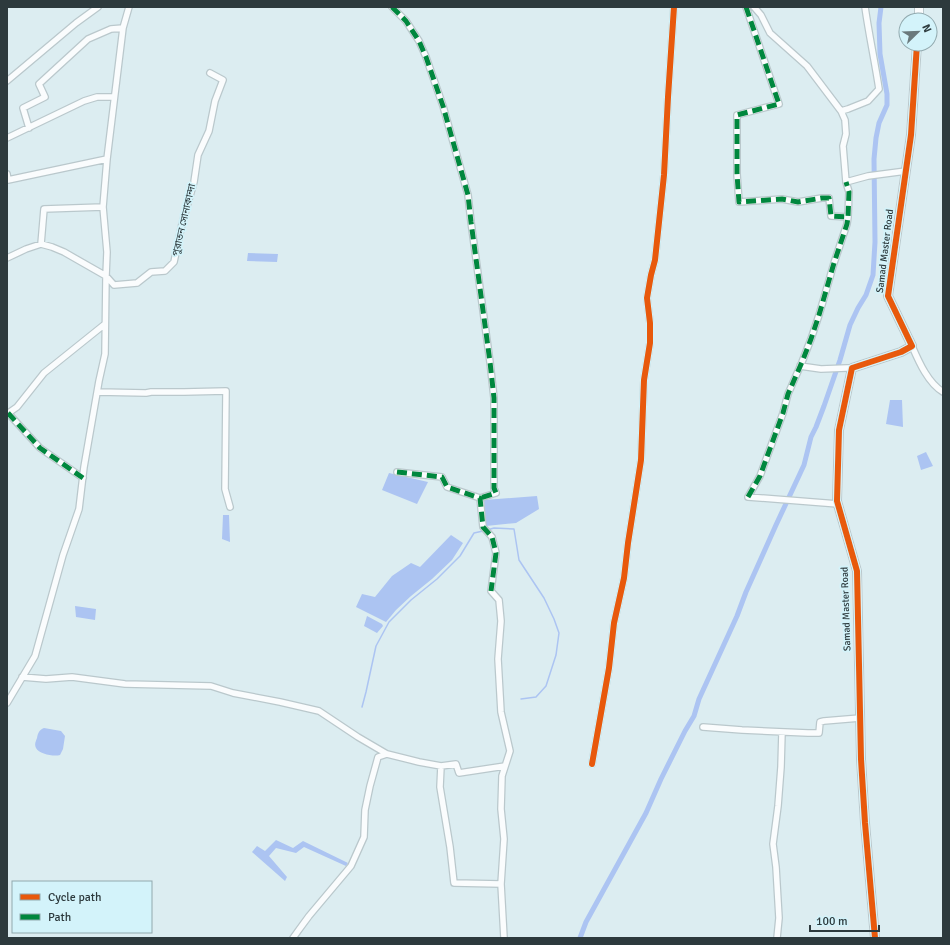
<svg xmlns="http://www.w3.org/2000/svg" width="950" height="945" viewBox="0 0 950 945" font-family="Signika,'Noto Sans Bengali',sans-serif">
  <style>
    .water { fill: #acc4f2 }
    .lines { fill: none; stroke-linecap: round; stroke-linejoin: round }
    .stream { stroke: #acc4f2; stroke-width: 1.5 }
    .canal { stroke: #acc4f2; stroke-width: 5 }
    .street-casing { stroke: #bac8cc; stroke-width: 8 }
    .secondary-casing { stroke: #bac8cc; stroke-width: 10 }
    .street { stroke: #fafcfd; stroke-width: 5.5 }
    .secondary { stroke: #fafcfd; stroke-width: 8 }
    .quiet { stroke: #00873e; stroke-width: 5; stroke-dasharray: 10 5; stroke-linecap: butt }
    .cycleway-casing { stroke: #d3f3fa; stroke-width: 8 }
    .cycleway { stroke: #e8590c; stroke-width: 6 }
    .labels { text-anchor: middle; dominant-baseline: central; stroke-width: 3.5; stroke-linejoin: round; paint-order: stroke }
    .street-label { font-size: 10px; fill: #2d3a3d; stroke: #d3f3fa }
  </style>
  <rect width="100%" height="100%" fill="#dcedf1"/>
  <path class="water" d="M248,253l30,1 -1,8 -30,-1z
    M890,400h12l1,27 -17,-3z
    M926,452l7,14 -12,4 -4,-14z
    M389,473l39,9 -11,22 -35,-14z
    M537,496l2,13 -23,14 -30,3 -2,-26z
    M223,515h6l1,27 -8,-3z
    M451,535l12,8 -11,17 -20,19 -21,17 -15,14 -10,12 -30,-15 6,-13 13,3 17,-21 19,-13 9,4z
    M75,606l21,3 -1,11 -19,-3z
    M367,616l15,8 1,2 -6,7 -13,-7z
    M44,728l17,3 4,5 -2,13 -3,6c-6,2 -21,-1 -24,-7 -2,-4 0,-7 1,-10 1,-5 2,-8 7,-10z
    M276,840l17,8 10,-7 45,22 -2,3 -42,-19 -8,6 -20,-5 -7,8 18,21 -2,4 -33,-29 5,-6 8,5z"/>
  <g class="lines">
    <path class="stream" d="M487,530l7,-2 20,1 5,31 25,38 10,21 5,14 -3,22 -10,31 -10,11 -15,2
      M362,707l4,-15 10,-46 13,-24 22,-22 26,-21 23,-23 14,-23 9,-2"/>
    <path class="canal" d="M580,938l6,-16 60,-109 15,-34 24,-48 9,-15 5,-17 38,-83 9,-24 30,-67 28,-60 7,-28 5,-10 8,-21 16,-46 10,-35 8,-17 8,-13 7,-20 2,-33 -1,-83 2,-21 3,-15 8,-18v-11l-7,-40 -1,-31 2,-16"/>
    <g class="street-casing">
      <path id="street" d="M392,7l14,14 13,20 7,16 17,49 25,89 3,27 19,140 4,36v90l2,5 -16,5
        M746,7l33,97 -42,11v59l2,28 43,-3 16,3 24,-4h7l2,18 17,1 1,-25 -3,-10
        M754,7l7,8 9,18 37,33 34,45 4,9 1,14 -3,12 3,36 22,-6 38,-5
        M7,81l69,-58 22,-16
        M841,111l7,-2 20,-8 11,-12c-4,-27 -10,-54 -14,-82
        M29,128l-6,-20 22,-11 -6,-13 49,-45 23,-10 12,-1
        M7,138l77,-37 13,-4h17
        M7,174l1,6 99,-21
        M41,244l3,-35 59,-2
        M7,258l19,-9 15,-5 11,3 12,5 42,24 8,9 23,-2 14,-11 14,-1 9,-9 8,-38 12,-42 4,-27 11,-24 6,-30 8,-21 -13,-7
        M912,346c7,16 16,37 31,46
        M800,366l21,3 26,-1h5
        M98,392l48,1 5,-1h33l42,-1 -1,98 5,18
        M8,413l32,35 43,30
        M7,414l10,-7 27,-34 61,-49
        M397,472l45,5 5,10 33,11 3,29 9,10 4,16 -5,38 8,9 2,21 -3,38 3,53 9,39 -8,25 -1,33 3,30 -3,45 3,54
        M838,504l-90,-7 12,-21 23,-63 5,-19 14,-32 9,-23 8,-24 15,-52 13,-39 1,-7
        M22,677l24,2 26,-2 53,7 86,2 22,7 47,9 39,9 39,26 29,17 32,8 22,4 15,-2 3,9 46,-7
        M7,703l28,-47 28,-101 16,-46 5,-42 15,-86 6,-27 1,-78 1,-24 -4,-45 4,-48 16,-131 6,-21
        M703,727l39,3 66,3h11l1,-11 4,-1 36,-3
        M592,764l17,-96 5,-45 10,-45 4,-35 13,-83 3,-80 6,-37v-20l-3,-25 4,-23 4,-15 9,-85 4,-78 6,-90
        M441,766l-1,21 10,60 4,36 47,1
        M293,938l5,-7 11,-15 42,-50 13,-29 1,-27 5,-24 8,-29 9,-3
        M777,938l2,-20 -3,-51 -3,-23 5,-38 3,-39 1,-35"/>
    </g>
    <g class="secondary-casing">
      <path id="secondary" d="M919,20v-13
        M875,938l-10,-115 -4,-64 -4,-188 -20,-70 2,-71 13,-62 49,-16 11,-6 -24,-50 23,-161 6,-91"/>
    </g>
    <use href="#street" class="street"/>
    <use href="#secondary" class="secondary"/>
    <path class="quiet" d="M392,7l14,14 13,20 7,16 17,49 25,89 3,27 19,140 4,36v90l2,5 -16,5
      M746,7l33,97 -42,11v59l2,28 43,-3 16,3 24,-4h7l2,18 17,1 1,-25 -3,-10
      M8,413l32,35 43,30
      M397,472l45,5 5,10 33,11 3,29 9,10 4,16 -5,38
      M748,497l12,-21 23,-63 5,-19 14,-32 9,-23 8,-24 15,-52 13,-39 1,-7"/>
    <g class="cycleway-casing">
      <path id="cycleway" d="M592,764l17,-96 5,-45 10,-45 4,-35 13,-83 3,-80 6,-37v-20l-3,-25 4,-23 4,-15 9,-85 4,-78 6,-90
        M875,938l-10,-115 -4,-64 -4,-188 -20,-70 2,-71 13,-62 49,-16 11,-6 -24,-50 23,-161 6,-91"/>
    </g>
    <use href="#cycleway" class="cycleway"/>
  </g>
  <g class="labels">
    <g class="street-label">
      <text transform="translate(184 220) rotate(-77)">পুরাতন সোনাকান্দা</text>
      <text transform="translate(885 251) rotate(-83)">Samad Master Road</text>
      <text transform="translate(846 609) rotate(-92)">Samad Master Road</text>
    </g>
  </g>
  <rect width="950" height="945" fill="none" stroke="#2d3a3d" stroke-width="16"/>
  <rect x="12" y="881" width="140" height="52" fill="#d3f3fa" stroke="#91a9ae"/>
  <rect x="20" y="894" width="20" height="6" fill="#e8590c" stroke="#91a9ae"/>
  <text x="48" y="901" font-size="12" fill="#2d3a3d">Cycle path</text>
  <rect x="20" y="914" width="20" height="6" fill="#00873e" stroke="#91a9ae"/>
  <text x="48" y="921" font-size="12" fill="#2d3a3d">Path</text>
  <g transform="translate(918 32) rotate(67)"><circle r="19" fill="#d3f3fa" stroke="#91a9ae"/>
  <path d="M0-3L7 15L0 10L-7 15Z" fill="#6a797c"/>
  <text y="-6" font-size="11" font-weight="bold" text-anchor="middle" fill="#2d3a3d">N</text>
  </g>
  <path d="M810 925v6h69v-6" fill="none" stroke="#2d3a3d" stroke-width="2"/>
  <text x="816" y="925" font-size="12" fill="#2d3a3d" stroke="#d3f3fa" stroke-width="3" paint-order="stroke">100 m</text>
</svg>
